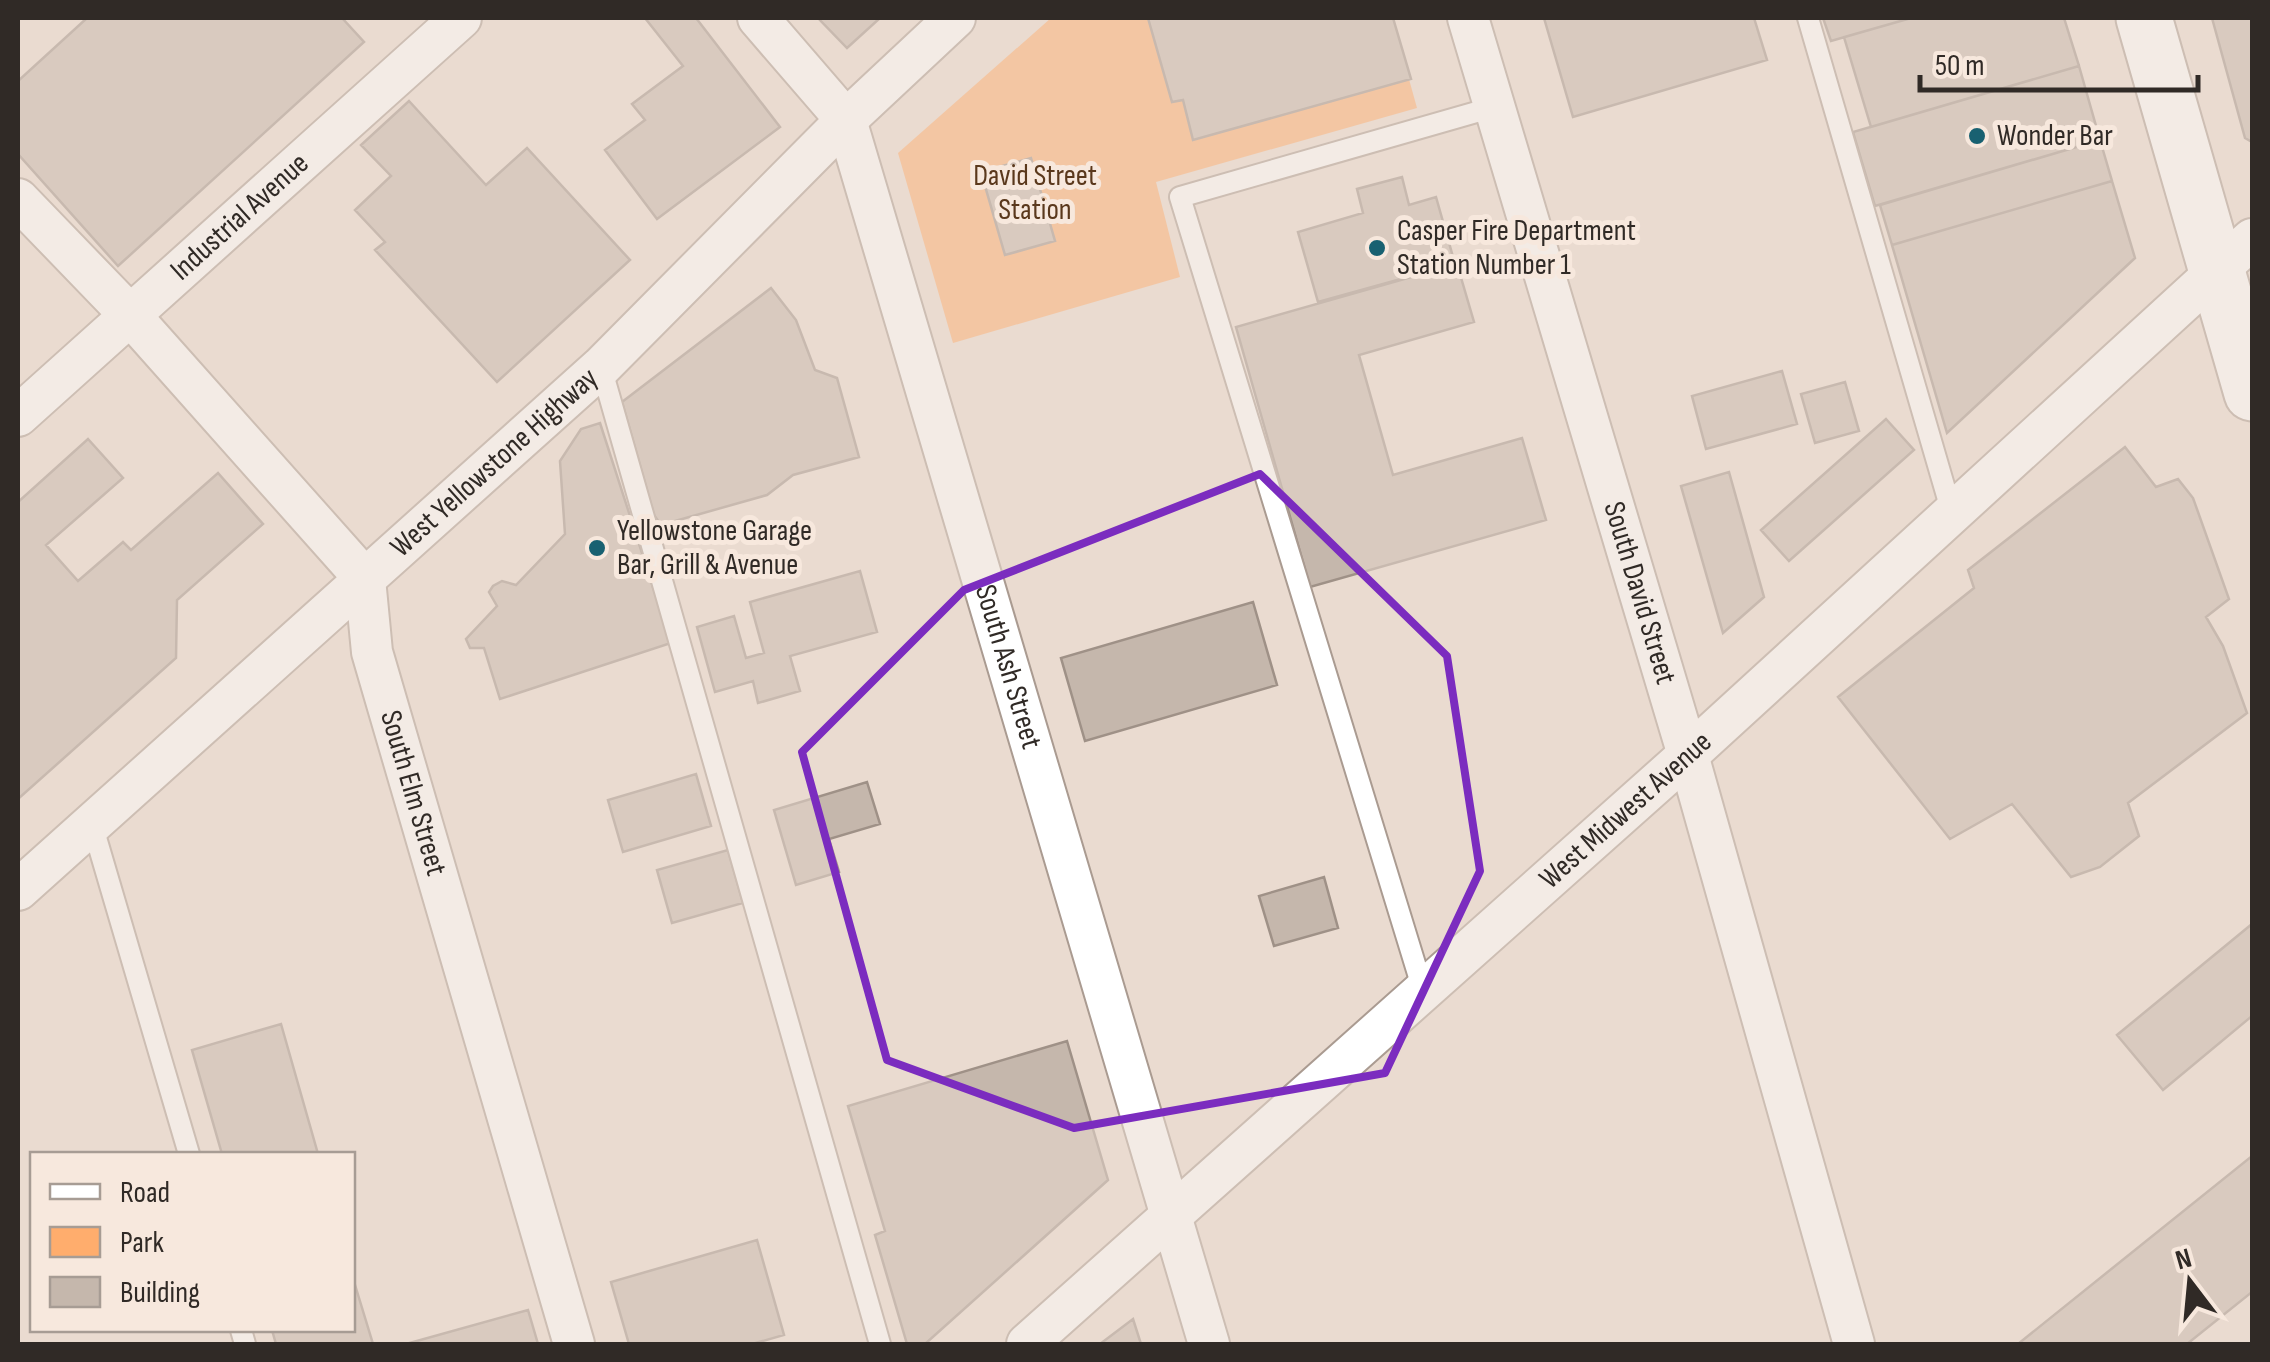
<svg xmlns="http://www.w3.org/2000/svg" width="2270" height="1362" viewBox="0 0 2270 1362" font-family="'Sofia Sans Condensed',sans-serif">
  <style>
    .green { fill: #ffad6d }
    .building { fill: #c5b7ac; stroke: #9f9187; stroke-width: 2.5 }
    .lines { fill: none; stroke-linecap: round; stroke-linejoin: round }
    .service-casing { stroke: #aa9b91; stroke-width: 24 }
    .minor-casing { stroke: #aa9b91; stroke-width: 44 }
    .secondary-casing { stroke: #aa9b91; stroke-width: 59 }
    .service { stroke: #fff; stroke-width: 20 }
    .minor { stroke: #fff; stroke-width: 40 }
    .secondary { stroke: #fff; stroke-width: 55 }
    .marked { fill: none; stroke: #7b2cbf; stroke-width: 8; stroke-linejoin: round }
    .poi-dot { fill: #196171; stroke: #f7e8dd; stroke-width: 4 }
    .labels { text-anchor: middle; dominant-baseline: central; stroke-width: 10; stroke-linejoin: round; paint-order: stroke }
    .poi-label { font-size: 30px; fill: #302a26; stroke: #f7e8dd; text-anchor: start }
    .park-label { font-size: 30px; fill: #5a381c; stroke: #f7e8dd }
    .street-label { font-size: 30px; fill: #302a26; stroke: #f7e8dd }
  </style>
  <rect width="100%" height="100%" fill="#eadbd0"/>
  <path class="green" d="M1051,18h341l25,90 -261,74 24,95 -227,66 -55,-190z"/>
  <path class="building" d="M87,18h255l22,24 -246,224 -100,-112v-73z
    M645,18h51l84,109 -123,92 -52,-69 40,-30 -13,-16 51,-38z
    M818,18h62l-33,30z
    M1148,18h245l18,61 -218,61 -10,-40 -11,2z
    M1544,18h210l13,42 -194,57z
    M1823,18h88l-80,23z
    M1911,18h153l15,48 -208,61 -27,-90z
    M2212,18h40v124l-7,-4z
    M2079,66l21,74 -225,66 -22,-74z
    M409,101l77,84 41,-37 103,112 -133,122 -122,-132 10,-8 -30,-32 36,-34 -30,-31z
    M2100,140l12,41 -220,64 -12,-40z
    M1031,158l24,83 -50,14 -24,-83z
    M1402,177l7,28 27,-8 19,67 -137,38 -20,-70 65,-19 -6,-24z
    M2112,181l23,77 -188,175 -55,-188z
    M1457,264l17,58 -115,33 34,120 129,-37 24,82 -236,67 -74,-260z
    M771,288l25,32 19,50 22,8 22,79 -66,18 -26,20 -106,30 -7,-10 -32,-113z
    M1782,371l15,53 -91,25 -14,-53z
    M1845,382l14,49 -44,12 -14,-49z
    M1886,419l28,31 -125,111 -28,-31z
    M600,423l71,220 -171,56 -16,-51h-14l-4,-9 31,-33 -8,-14 4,-6 9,-5 14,4 49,-51 -5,-73 21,-32z
    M88,439l35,39 -77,67 32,36 45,-39 8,8 87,-77 45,51 -86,76 -1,58 -158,141v-297z
    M2125,447l31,40 22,-8 15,19 36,101 -23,18 17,29 24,67 -119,90 11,33 -39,31 -29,10 -59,-73 -62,35 -112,-142 136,-109 -6,-18z
    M1729,472l35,125 -41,36 -42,-147z
    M860,571l17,61 -87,24 10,35 -42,12 -5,-22 -38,11 -18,-65 37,-11 12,42 18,-5 -14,-51z
    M1253,602l24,83 -192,56 -24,-83z
    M696,774l15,52 -88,26 -15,-52z
    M867,782l13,42 -51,15 10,33 -43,13 -22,-75z
    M728,850l15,53 -71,20 -15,-53z
    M1324,877l14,51 -64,18 -15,-50z
    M2252,924v92l-89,74 -46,-55z
    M281,1024l37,130h-96l-30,-104z
    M1067,1041l41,139 -183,164h-18l-32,-109 10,-4 -37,-125z
    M2252,1156v136l-65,52h-169z
    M757,1240l27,95 -32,9h-123l-18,-62z
    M352,1275l21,69h-97l-4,-14h80z
    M528,1310l10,34h-132z
    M1133,1319l8,25h-41z"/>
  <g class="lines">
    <g class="service-casing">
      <path id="service" d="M1808,18l144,495
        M601,367l279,977
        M92,824l97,330
        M1423,990l-243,-793 314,-90
        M241,1330l4,14"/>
    </g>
    <g class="minor-casing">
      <g id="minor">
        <path id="s1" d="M758,18l88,102 363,1224"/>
        <path id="s2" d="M1468,18l220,737 166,589"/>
        <path id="s3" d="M18,199l112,116 235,264 7,73 202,692"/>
        <path id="s4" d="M18,416l443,-398"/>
        <path id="s5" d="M18,890l583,-523 245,-247 109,-102"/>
        <path id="s6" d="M1027,1344l661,-589 564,-516"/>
      </g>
    </g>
    <g class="secondary-casing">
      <path id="secondary" d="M2144,18l108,375"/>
    </g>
    <use href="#service" class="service"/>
    <use href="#minor" class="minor"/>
    <use href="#secondary" class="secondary"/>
  </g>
  <path d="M0 0H2270V1362H0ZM1260,474l187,182 33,215 -95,202 -311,55 -187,-68 -85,-308 162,-162z" fill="#eadbd0" fill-opacity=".55" fill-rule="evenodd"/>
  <path class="marked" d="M1260,474l187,182 33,215 -95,202 -311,55 -187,-68 -85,-308 162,-162z"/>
  <g class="poi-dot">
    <circle cx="1977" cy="136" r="10"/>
    <circle cx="1377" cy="248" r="10"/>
    <circle cx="597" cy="548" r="10"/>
  </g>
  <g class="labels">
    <g class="poi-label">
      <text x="1997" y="136">Wonder Bar</text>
      <text x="1397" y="231">Casper Fire Department<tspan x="1397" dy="34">Station Number 1</tspan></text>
      <text x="617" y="531">Yellowstone Garage<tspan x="617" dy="34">Bar, Grill &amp; Avenue</tspan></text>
    </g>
    <g class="park-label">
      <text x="1035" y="176">David Street<tspan x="1035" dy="34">Station</tspan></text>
    </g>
    <g class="street-label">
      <text stroke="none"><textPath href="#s4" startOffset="298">Industrial Avenue</textPath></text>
      <text stroke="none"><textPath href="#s5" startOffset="640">West Yellowstone Highway</textPath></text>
      <text stroke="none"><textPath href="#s2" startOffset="600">South David Street</textPath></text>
      <text stroke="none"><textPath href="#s1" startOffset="705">South Ash Street</textPath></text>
      <text stroke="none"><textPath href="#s3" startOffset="735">South Elm Street</textPath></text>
      <text stroke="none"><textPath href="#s6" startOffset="802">West Midwest Avenue</textPath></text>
    </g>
  </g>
  <rect width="2270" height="1362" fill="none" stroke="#302a26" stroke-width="40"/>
  <rect x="30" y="1152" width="325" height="180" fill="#f7e8dd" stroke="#a79c94" stroke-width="2.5"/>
  <rect x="50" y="1184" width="50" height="15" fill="#ffffff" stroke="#a79c94" stroke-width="2.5"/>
  <text x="120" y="1202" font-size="30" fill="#302a26">Road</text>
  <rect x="50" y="1227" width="50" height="30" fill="#ffad6d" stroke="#a79c94" stroke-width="2.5"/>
  <text x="120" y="1252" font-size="30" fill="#302a26">Park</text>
  <rect x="50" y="1277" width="50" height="30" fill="#c5b7ac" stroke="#a79c94" stroke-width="2.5"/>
  <text x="120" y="1302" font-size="30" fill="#302a26">Building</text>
  <g transform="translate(2190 1282) rotate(344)" stroke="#f7e8dd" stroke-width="8" paint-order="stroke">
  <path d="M0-8L18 38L0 25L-18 38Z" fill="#302a26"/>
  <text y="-15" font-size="28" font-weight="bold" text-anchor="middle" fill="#302a26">N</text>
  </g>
  <path d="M1920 75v15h278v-15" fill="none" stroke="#302a26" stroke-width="5"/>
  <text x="1935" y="75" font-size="30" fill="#302a26" stroke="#f7e8dd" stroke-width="8" paint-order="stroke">50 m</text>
</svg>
